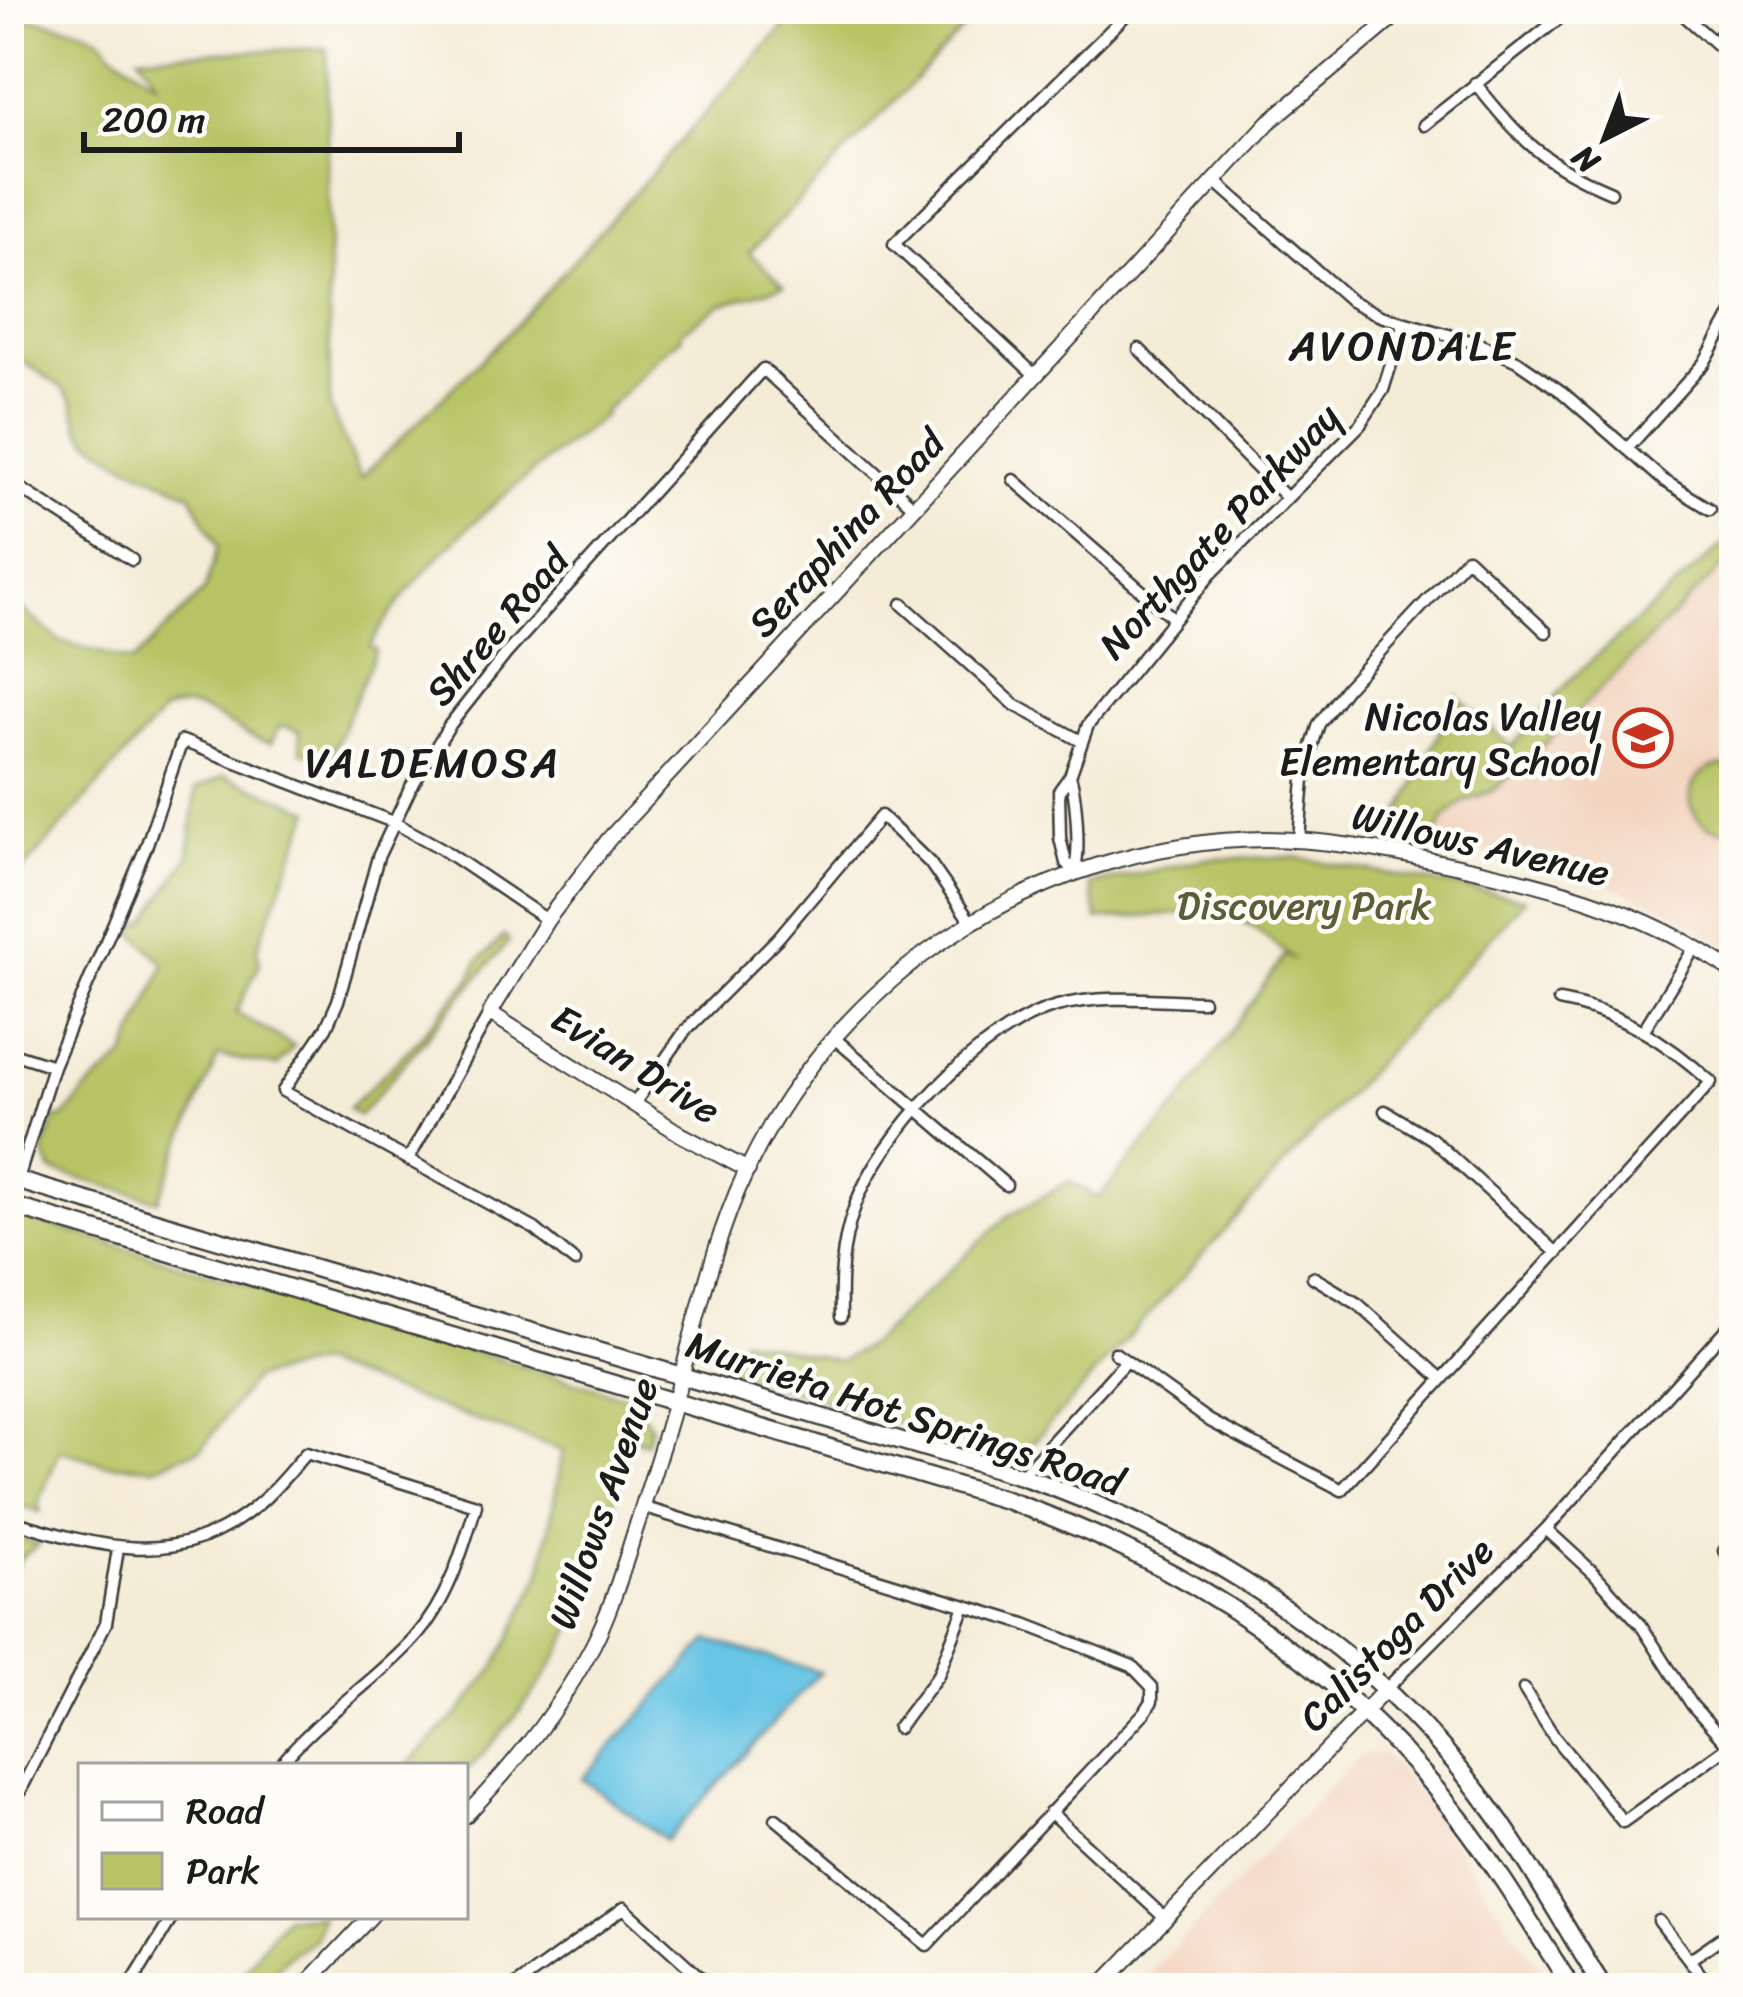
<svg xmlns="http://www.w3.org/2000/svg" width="1743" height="1997" viewBox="0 0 1743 1997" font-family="Sriracha,sans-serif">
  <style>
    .built { fill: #f3d4bf }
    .green { fill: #b7c465; stroke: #6a7040; stroke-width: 3 }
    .water { fill: #67c5e5; stroke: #427080; stroke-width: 3 }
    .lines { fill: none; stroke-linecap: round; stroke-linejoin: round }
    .minor-casing { stroke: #3d3b38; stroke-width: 15 }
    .tertiary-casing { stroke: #3d3b38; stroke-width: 18 }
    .primary-casing { stroke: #3d3b38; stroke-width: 21 }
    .minor { stroke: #fff; stroke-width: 10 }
    .tertiary { stroke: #fff; stroke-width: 14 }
    .primary { stroke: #fff; stroke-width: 16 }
    .labels { text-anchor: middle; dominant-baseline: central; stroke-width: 9; stroke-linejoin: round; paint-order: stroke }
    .street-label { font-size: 39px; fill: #1c1c1c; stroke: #fdfcf7 }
    .poi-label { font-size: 39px; fill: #1c1c1c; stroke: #fdfcf7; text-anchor: end }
    .park-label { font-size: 39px; fill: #5a5f39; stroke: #fdfcf7 }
    .neighbourhood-label { font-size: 42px; letter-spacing: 3px; fill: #1c1c1c; stroke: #fdfcf7 }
  </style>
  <rect width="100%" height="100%" fill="#fdfcf7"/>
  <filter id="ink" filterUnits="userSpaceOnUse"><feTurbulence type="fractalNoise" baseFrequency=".00833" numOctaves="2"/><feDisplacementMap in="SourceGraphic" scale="24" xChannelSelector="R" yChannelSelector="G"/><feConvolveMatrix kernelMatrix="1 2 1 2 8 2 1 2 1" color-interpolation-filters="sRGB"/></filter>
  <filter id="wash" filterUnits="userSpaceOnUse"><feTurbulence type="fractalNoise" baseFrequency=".004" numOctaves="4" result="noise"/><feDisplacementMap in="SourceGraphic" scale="48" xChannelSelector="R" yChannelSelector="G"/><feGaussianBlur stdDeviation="2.7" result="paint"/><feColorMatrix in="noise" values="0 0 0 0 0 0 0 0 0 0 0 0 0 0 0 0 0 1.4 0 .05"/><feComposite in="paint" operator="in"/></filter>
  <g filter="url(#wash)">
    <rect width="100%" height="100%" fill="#f5ecd8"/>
    <path class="built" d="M1734,555v396l-72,-44 -55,-23 -82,-24 -91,-17 9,-25 20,-16 29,-11 35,-29z
      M1383,1752l42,48 128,188h-418l224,-232z"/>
    <path class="green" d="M799,9h184l-234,244 35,32 -64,20 -39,27v6c-31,21 -49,49 -77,73v5c-75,57 -188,144 -234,231l6,3 -44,104 -31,-2 -2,-21 -15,-5 -6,2 -7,16c-40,-9 -62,-49 -107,-33l-155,175v-288l51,43 73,21 72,-72 13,-43 -27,-53 -65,-30 -36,-23 -11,-14 -6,-24 -12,-16 -52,-35v-338l73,15 20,9 9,13 47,32 -19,-28 188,-7 3,360 31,70 155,-153z
      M1734,535v20l-207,207 -35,29 -29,11 -19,16 -10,25 -43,-9 66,-138 55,51 61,-70z
      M1720,766l14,3v59c-47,12 -62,-53 -14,-62z
      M225,776l86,34 -54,139 3,14 -24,50 58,33 -17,20 -59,-10 -60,144 -106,-29 -9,-19 13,-35 7,2 22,-27 40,-35 40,-93 -34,-34 16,-10 42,-64 7,-67z
      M1294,857l231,42 -507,560 -292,-89 16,-32 98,23 30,-17 138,-128 62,-35 28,17 80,-92 107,-151 9,5 -41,-34 -35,-15 -120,9 -8,-35 114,-26z
      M504,936l5,5 -150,175 -11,-7 64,-63 58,-67 7,-16z
      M9,1213l634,189 -3,7 11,17 -5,17 -11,-4 -6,5c-21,73 -35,155 -76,220 -25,40 -56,75 -88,109v-7h-59l53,-53 37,-46 45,-93 22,-123 -245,-87 -64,14 -52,70 -47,19 -50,-3 -45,-14 -22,54 3,8 -32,-9z
      M9,1535l30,10 -18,12 -12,27z
      M284,1916h37l-7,23 -28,18 -25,31h-30z"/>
    <path class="water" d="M709,1640l111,32 -154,168 -84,-61z"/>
  </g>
  <g filter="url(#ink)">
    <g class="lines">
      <g class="minor-casing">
        <path id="minor" d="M1677,9l57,51
          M1714,42l20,-21
          M1475,83c46,57 67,80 136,109
          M1424,125l147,-116
          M1215,181l136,120 30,15 96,27 40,18 45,31 101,88 47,29
          M1139,349l148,149
          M1036,376l-142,-132 238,-235
          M1627,449l77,-86 30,-53
          M1014,480l159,138
          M9,481l123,79
          M902,604l113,101 66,36
          M1070,776c6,18 11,79 4,95
          M1299,839l6,-71 14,-44 27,-36 121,-130 79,74
          M1074,871l-8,-8 -6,-25 -1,-47 11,-15 18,-51 122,-150 150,-150 23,-35 21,-67
          M1643,1031l52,-84
          M833,1037l173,148
          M9,1052l44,14
          M634,1104l51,-73 93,-93 103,-122 49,47 40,58
          M1385,1111l47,28 125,114
          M408,1160l82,-147
          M10,1205l43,-139 93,-219 36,-106 211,81 46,25 108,73
          M575,1262l-40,-33 -252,-138 43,-63 12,-27 40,-144 33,-70 38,-61 57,-72 257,-285 151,138
          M1313,1277l45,27 84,75
          M841,1317c-1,-38 0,-71 13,-108 24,-72 129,-184 203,-203 46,-12 99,-6 146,-5
          M1115,1353l95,68 132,69 369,-408c-45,-41 -91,-70 -152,-81
          M1021,1476l104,-114
          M642,1507l383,117 107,42 20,21v14l-7,11 -218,233 -151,-126
          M9,1520c87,26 168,52 246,-13 19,-15 35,-36 51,-54l170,52c-14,48 -28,96 -62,134 -42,46 -97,78 -135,127
          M1546,1529l48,44 47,52 51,80 37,41
          M1724,1551l10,-11
          M1524,1689l31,49 68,84 111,-80
          M1385,1690l161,-161 188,-209
          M898,1728l40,-53 27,-69
          M1050,1812l116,107
          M9,1813l97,-190 12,-74
          M1659,1921l52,67
          M1689,1960l45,-31
          M129,1988l44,-72
          M513,1988l111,-80 88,80"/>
      </g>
      <g class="tertiary-casing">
        <path id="tertiary" d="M748,1170l-66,-35 -192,-122 57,-93 62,-81 660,-717 135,-113
          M465,1816c50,-52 95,-107 128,-171 18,-35 30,-76 42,-114 14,-44 29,-89 41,-134 18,-68 34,-140 61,-205 91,-212 297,-350 527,-353 56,0 112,10 166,21 110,22 211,47 304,112
          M303,1988l68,-72
          M1099,1988l286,-298"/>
      </g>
      <g class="primary-casing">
        <path id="primary" d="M9,1178l1012,298c187,64 360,177 476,341 39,55 70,115 107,171
          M9,1205l1000,296c180,63 334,166 451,318 41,54 76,113 112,169"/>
      </g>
      <use href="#minor" class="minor"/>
      <use href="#tertiary" class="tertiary"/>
      <use href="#primary" class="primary"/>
    </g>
  </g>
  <defs>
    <g id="school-ring" transform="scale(3)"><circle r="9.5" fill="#fdfcf7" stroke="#c8321e" stroke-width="1.5"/><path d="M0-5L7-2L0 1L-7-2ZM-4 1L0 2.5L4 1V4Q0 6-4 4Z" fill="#c8321e"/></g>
  </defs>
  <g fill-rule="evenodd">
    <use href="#school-ring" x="1643" y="738"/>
  </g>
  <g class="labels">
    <g class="street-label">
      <text transform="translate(1219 531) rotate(-47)">Northgate Parkway</text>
      <text transform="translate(846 533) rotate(-47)">Seraphina Road</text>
      <text transform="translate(497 626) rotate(-49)">Shree Road</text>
      <text transform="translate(1481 844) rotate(13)">Willows Avenue</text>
      <text transform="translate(636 1064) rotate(32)">Evian Drive</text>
      <text transform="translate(905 1413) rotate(18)">Murrieta Hot Springs Road</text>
      <text transform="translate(603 1503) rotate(-71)">Willows Avenue</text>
      <text transform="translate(1396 1634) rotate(-45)">Calistoga Drive</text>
    </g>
    <g class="poi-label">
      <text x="1601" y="716">Nicolas Valley<tspan x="1601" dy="45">Elementary School</tspan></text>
    </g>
    <g class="park-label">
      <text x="1304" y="905">Discovery Park</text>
    </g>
    <g class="neighbourhood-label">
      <text x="1403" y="346">AVONDALE</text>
      <text x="433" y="763">VALDEMOSA</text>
    </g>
  </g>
  <rect width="1743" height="1997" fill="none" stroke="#fdfcf7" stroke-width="48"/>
  <rect x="78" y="1763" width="390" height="156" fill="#fdfcf7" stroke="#a3a29f" stroke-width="3"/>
  <rect x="102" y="1802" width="60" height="18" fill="#ffffff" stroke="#a3a29f" stroke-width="3"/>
  <text x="186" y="1823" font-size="36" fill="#1c1c1c">Road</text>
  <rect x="102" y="1853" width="60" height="36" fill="#b7c465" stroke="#a3a29f" stroke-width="3"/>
  <text x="186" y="1883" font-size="36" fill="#1c1c1c">Park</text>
  <g transform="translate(1605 138) rotate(222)" stroke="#fdfcf7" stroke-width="9" paint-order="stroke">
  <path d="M0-9L21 45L0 30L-21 45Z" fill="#1c1c1c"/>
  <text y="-18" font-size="33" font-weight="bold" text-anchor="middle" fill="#1c1c1c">N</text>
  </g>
  <path d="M84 132v18h375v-18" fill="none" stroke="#1c1c1c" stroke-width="6"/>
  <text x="102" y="132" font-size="36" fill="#1c1c1c" stroke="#fdfcf7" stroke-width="9" paint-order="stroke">200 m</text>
</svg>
